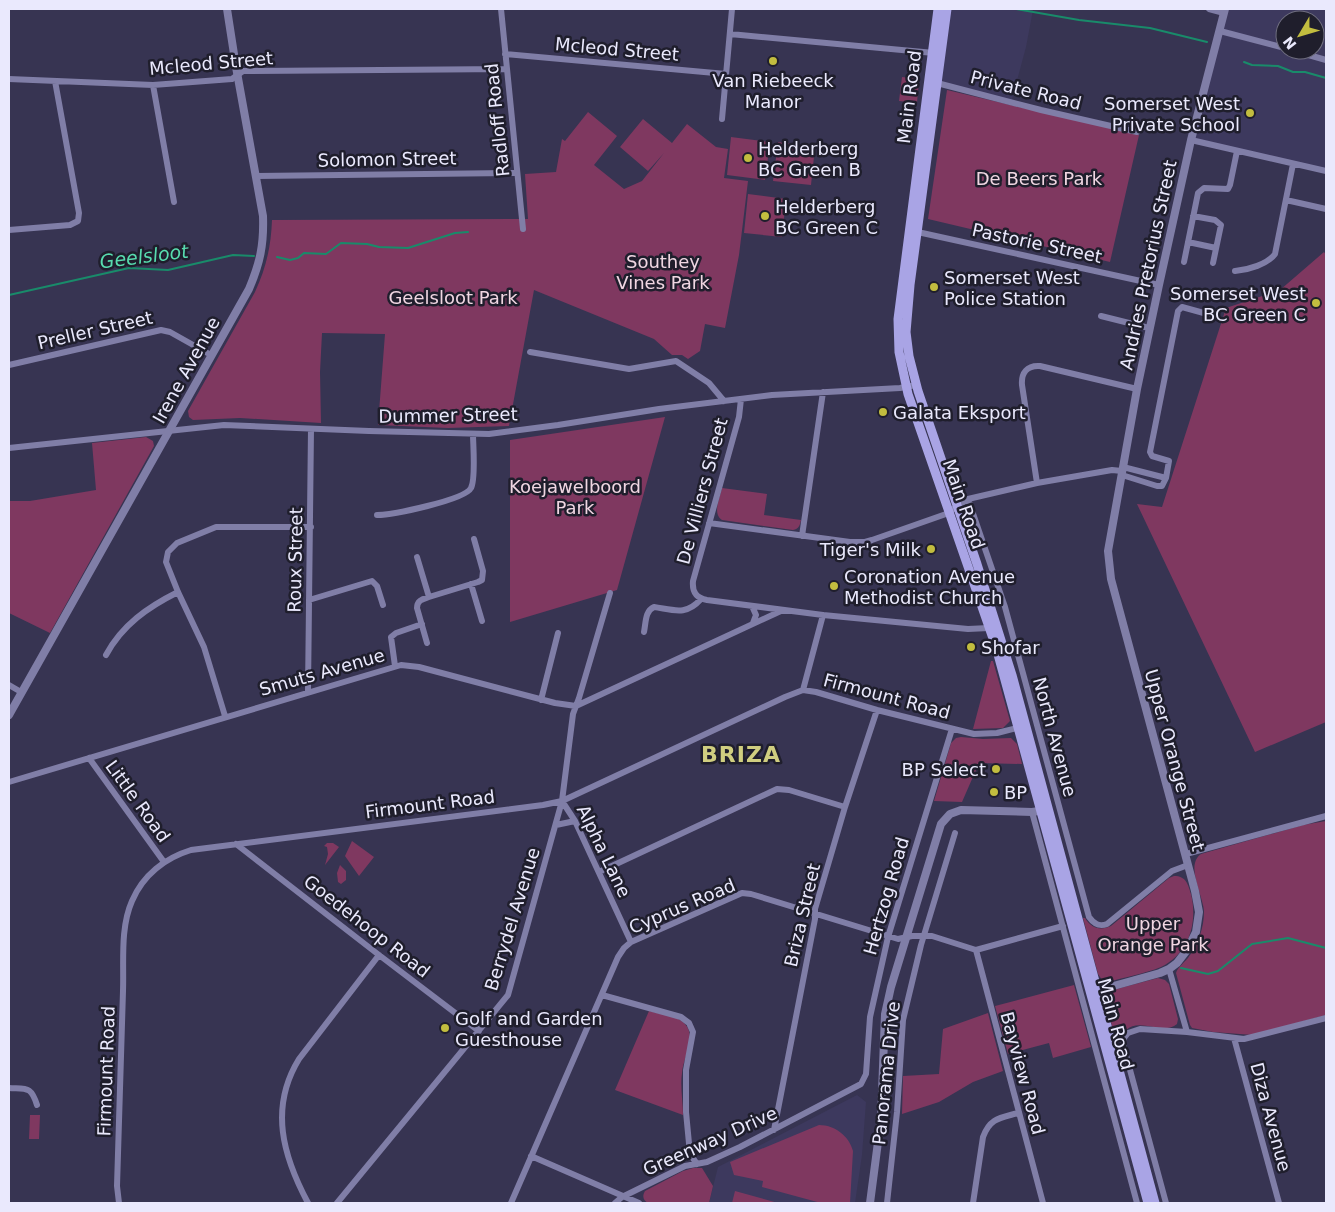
<svg xmlns="http://www.w3.org/2000/svg" width="1335" height="1212" viewBox="0 0 1335 1212" font-family="'DejaVu Sans',sans-serif">
  <style>
    .built { fill: #3d395e; fill-rule: evenodd }
    .green { fill: #7f3860 }
    .lines { fill: none; stroke-linecap: round; stroke-linejoin: round }
    .stream { stroke: #198b6a; stroke-width: 2 }
    .minor { stroke: #807ea7; stroke-width: 6 }
    .tertiary { stroke: #807ea7; stroke-width: 8 }
    .secondary { stroke: #a9a4e5; stroke-width: 9 }
    .poi-dot { fill: #c2bd3f; stroke: #1f1e2c; stroke-width: 2 }
    .labels { text-anchor: middle; dominant-baseline: central; stroke-width: 5; stroke-linejoin: round; paint-order: stroke }
    .street-label { font-size: 18px; fill: #eae9fd; stroke: #1f1e2c }
    .poi-label { font-size: 18px; fill: #eae9fd; stroke: #1f1e2c; text-anchor: start }
    .park-label { font-size: 18px; fill: #f0d6e2; stroke: #1f1e2c }
    .water-label { font-size: 19px; font-style: italic; fill: #58dcaf; stroke: #1f1e2c }
    .district-label { font-size: 22px; font-weight: bold; letter-spacing: 1px; fill: #d0ce80; stroke: #1f1e2c }
  </style>
  <rect width="100%" height="100%" fill="#373452"/>
  <path class="built" d="M942,9h86l5,1 -7,37 -15,56 -79,-21z
    M1204,9h122v162l-135,-31 32,-126zM1285,20h30v30h-30z
    M857,1095l9,7 -4,53 -7,48h-146l9,-36z"/>
  <path class="green" d="M902,77l17,2 -2,24 -18,-2z
    M947,90l192,45 -29,127 -182,-43z
    M588,112l29,24 -23,29 30,24 18,-8 22,-28 -16,18 -28,-24 23,-28 29,24 15,-19 29,23 12,2 -4,29 24,3 -9,74 -14,73 -20,-4 -5,27 -12,8 -6,-4h-10l-18,-16 -120,-49 -25,136 -61,2 -70,-3 7,-91 -63,-1 -2,39 1,51 -81,-5 -47,2 -4,-3 -1,-6 67,-119c11,-24 16,-45 17,-72l256,-1 -3,-45 31,-2 6,-33 3,2z
    M731,137l39,5 -5,38 -38,-5z
    M778,142l37,5 -4,38 -38,-4z
    M748,194l38,5 -4,38 -38,-4z
    M1324,252l2,3v467l-71,30 -118,-248 25,3 64,-199 54,-18z
    M665,417l-48,173 -107,32v-182z
    M146,437l7,4 1,5 -104,187 -41,-20v-112h21l66,-11 -4,-47z
    M722,488l45,6 -3,21 37,5c-1,5 -2,9 -8,10l-71,-10c-10,-7 -2,-22 0,-32z
    M991,661h2l17,60 -7,7 -30,1z
    M961,737l22,2 28,-1 6,6 5,20 -43,-1 -17,39 -28,-1 17,-58 5,-5z
    M1326,821v194l-73,20 -40,-3 -21,-4 -2,-3 -14,-52c2,-6 8,-10 12,-15 10,-14 16,-29 16,-47 -1,-16 -19,-46 -3,-57l102,-29z
    M352,841l22,16 -15,19 -14,-20z
    M327,843h6l6,4 -14,18 3,-11 -1,-7 -3,-1z
    M340,865l6,6v9l-5,4 -3,-2 -1,-9z
    M1174,876c12,0 14,8 17,18 7,29 -2,59 -30,73 -17,7 -36,10 -53,15l-6,-2 -4,-6 -15,-56h2c6,10 15,13 26,8l58,-48z
    M1158,978l7,2 4,4 9,35 -1,5c-14,12 -37,-7 -51,6 -5,4 -6,10 -9,13l-11,-38 1,-9 6,-6z
    M1074,985l17,62 -38,11 -4,-15 -41,11 -13,-48z
    M649,1011c11,3 29,5 36,13 12,13 -2,34 -3,49 -2,13 1,29 1,42l-68,-25z
    M988,1013l15,58 -30,11 -34,20 -37,12 1,-38 36,-2 4,-45z
    M30,1115h10l-1,24h-10z
    M819,1125c16,0 30,11 34,26l-3,52h-29l-59,-16 1,-6 -29,-6 -4,-13z
    M693,1168h9l11,18 -4,17h-61c-5,-3 -6,-7 -3,-12l38,-20z
    M735,1191l43,12h-46z"/>
  <g class="lines">
    <path class="stream" d="M1016,9l63,11 71,8 57,14
      M1244,62l8,3 26,1 15,6h12l21,6
      M277,257l13,3 8,-2 6,-5 22,1 15,-11 26,1 12,3 29,1 47,-15 13,-1
      M9,295l120,-27 39,2 65,-15 21,1
      M1181,968l27,6 10,-3 34,-27 36,-6 38,10"/>
    <path class="minor" d="M501,9l22,220
      M1209,9l15,4
      M1220,31l65,17
      M730,34l204,19
      M1291,50l35,10
      M505,54l221,20
      M9,79l144,6 79,-6 11,-8 264,-2
      M937,83l104,27 96,22
      M153,85l21,117
      M722,119l10,-110
      M1191,140l135,31
      M256,176l261,-3
      M1286,200l40,9
      M1193,216l22,4 6,5 -8,38
      M9,230l61,-5 8,-4 1,-8 -24,-132
      M913,231l246,54
      M1188,242l28,6
      M1184,262l14,-69 6,-5 24,1 2,-4 7,-34
      M1235,271c13,-1 33,-7 40,-17l18,-90
      M1101,316l48,12
      M530,352l99,17 47,-8 33,22 15,18
      M9,365l152,-35 9,2 41,23
      M741,399l-2,18 -46,164c-1,11 3,17 14,19l116,15 145,14 21,-1
      M9,448l215,-23 145,6 120,3 69,-9 101,-16 113,-14 128,-7 16,-3
      M1123,467l43,11
      M1122,475l35,11h5l4,-8 3,-17 -17,-5 -2,-4 28,-141 4,-4 29,8
      M1037,483l-15,-98c-1,-12 5,-20 18,-19l97,23
      M968,499l37,108 84,310c5,7 10,10 18,7l65,-53 16,-6
      M377,515c15,0 88,-15 94,-27 5,-9 2,-43 2,-54
      M709,523l141,19h15l7,-2 74,-26 22,-15 69,-16 75,-13 10,1
      M802,536l21,-144
      M417,557l12,40
      M471,584l11,37
      M309,600l63,-19 5,5 6,19
      M752,606l4,9 -3,8
      M644,632c2,-10 1,-21 10,-25 20,3 32,9 47,-8
      M427,643l-10,-35c0,-8 6,-9 12,-11l49,-15 4,-2 1,-9 -9,-32
      M106,655c16,-30 42,-48 72,-63
      M395,666l-4,-29 5,-4 26,-9
      M9,685l12,7
      M803,690l20,-75
      M308,691l3,-262
      M541,700l17,-67
      M225,716l-21,-69 -26,-55 -12,-30 2,-10 9,-9 39,-16h95
      M89,758l75,104
      M9,782l392,-117 18,2 136,36 21,3 207,-96
      M562,801l13,20 56,121
      M1032,812l105,391
      M556,825l19,-4
      M236,844l143,111 100,76
      M1186,854l140,-38
      M599,872l178,-83 12,1 56,17
      M976,950l67,253
      M1169,969l18,63
      M602,995l79,22 8,6 4,9 -7,38v42l4,42 7,10
      M1234,1038l45,165
      M9,1088c18,1 22,-2 28,17
      M774,1130l41,-211v-10l30,-102 32,-97
      M531,1156l108,47
      M119,1203l-2,-17c2,-65 4,-130 6,-195 1,-29 -3,-63 9,-90 11,-26 33,-43 59,-51l352,-45 19,-4 223,-104 18,-7 13,2 61,18 97,24 23,-1 24,-6
      M308,1203c-25,-47 -39,-95 -9,-144l80,-104
      M337,1203l171,-208 54,-194 11,-87 6,-16 31,-105
      M511,1203l107,-246 6,-9 7,-6 111,-49 9,1 147,45 14,-3h20l44,14 87,-24
      M615,1203l7,-6 63,-31 22,-4 33,-15 121,-63 5,-10 4,-57 18,-80 64,-208
      M887,1203l10,-91 6,-92 18,-75 34,-112
      M973,1203l10,-66c7,-19 17,-19 35,-24
      M1166,1203l-43,-159 1,-6 4,-5 12,-4 47,3 57,7 82,-21"/>
    <path class="tertiary" d="M9,715l240,-426c11,-26 15,-44 14,-73l-27,-149 -9,-58
      M1092,992l68,-19 9,-4 8,-6 10,-13 9,-18 3,-20 -4,-21 -84,-312 -3,-28 29,-162 22,-104 32,-145 34,-131
      M870,1203l11,-84 4,-105 6,-27 50,-163 9,-10 11,-4 71,2 14,-2"/>
    <path class="secondary" d="M938,9l-40,310 1,33 9,42 88,253 152,556
      M947,9l-37,276 -4,47 3,24 9,35 59,173 35,111 143,528"/>
  </g>
  <g class="poi-dot">
    <circle cx="773" cy="61" r="5"/>
    <circle cx="1250" cy="113" r="5"/>
    <circle cx="748" cy="158" r="5"/>
    <circle cx="765" cy="216" r="5"/>
    <circle cx="934" cy="287" r="5"/>
    <circle cx="1316" cy="303" r="5"/>
    <circle cx="883" cy="412" r="5"/>
    <circle cx="931" cy="549" r="5"/>
    <circle cx="834" cy="586" r="5"/>
    <circle cx="971" cy="647" r="5"/>
    <circle cx="996" cy="769" r="5"/>
    <circle cx="994" cy="792" r="5"/>
    <circle cx="445" cy="1028" r="5"/>
  </g>
  <g class="labels">
    <g class="street-label">
      <text transform="translate(617 49) rotate(5)">Mcleod Street</text>
      <text transform="translate(211 63) rotate(-5)">Mcleod Street</text>
      <text transform="translate(1026 90) rotate(14)">Private Road</text>
      <text transform="translate(909 97) rotate(-83)">Main Road</text>
      <text transform="translate(497 120) rotate(-96)">Radloff Road</text>
      <text transform="translate(387 159) rotate(-1)">Solomon Street</text>
      <text transform="translate(1037 243) rotate(12)">Pastorie Street</text>
      <text transform="translate(1148 265) rotate(-78)">Andries Pretorius Street</text>
      <text transform="translate(95 330) rotate(-13)">Preller Street</text>
      <text transform="translate(186 370) rotate(-61)">Irene Avenue</text>
      <text transform="translate(448 415) rotate(-1)">Dummer Street</text>
      <text transform="translate(702 491) rotate(-75)">De Villiers Street</text>
      <text transform="translate(964 504) rotate(71)">Main Road</text>
      <text transform="translate(295 560) rotate(-89)">Roux Street</text>
      <text transform="translate(322 672) rotate(-16)">Smuts Avenue</text>
      <text transform="translate(887 696) rotate(15)">Firmount Road</text>
      <text transform="translate(1055 737) rotate(75)">North Avenue</text>
      <text transform="translate(1175 760) rotate(75)">Upper Orange Street</text>
      <text transform="translate(138 801) rotate(54)">Little Road</text>
      <text transform="translate(430 804) rotate(-7)">Firmount Road</text>
      <text transform="translate(604 851) rotate(64)">Alpha Lane</text>
      <text transform="translate(886 896) rotate(-74)">Hertzog Road</text>
      <text transform="translate(682 906) rotate(-23)">Cyprus Road</text>
      <text transform="translate(802 915) rotate(-77)">Briza Street</text>
      <text transform="translate(512 919) rotate(-73)">Berrydel Avenue</text>
      <text transform="translate(367 926) rotate(38)">Goedehoop Road</text>
      <text transform="translate(1116 1024) rotate(75)">Main Road</text>
      <text transform="translate(106 1071) rotate(-88)">Firmount Road</text>
      <text transform="translate(886 1073) rotate(-84)">Panorama Drive</text>
      <text transform="translate(1023 1073) rotate(75)">Bayview Road</text>
      <text transform="translate(1271 1117) rotate(75)">Diza Avenue</text>
      <text transform="translate(710 1141) rotate(-24)">Greenway Drive</text>
    </g>
    <g class="poi-label">
      <text x="773" y="80" text-anchor="middle">Van Riebeeck<tspan x="773" dy="21">Manor</tspan></text>
      <text x="1240" y="103" text-anchor="end">Somerset West<tspan x="1240" dy="21">Private School</tspan></text>
      <text x="758" y="148">Helderberg<tspan x="758" dy="21">BC Green B</tspan></text>
      <text x="775" y="206">Helderberg<tspan x="775" dy="21">BC Green C</tspan></text>
      <text x="944" y="277">Somerset West<tspan x="944" dy="21">Police Station</tspan></text>
      <text x="1306" y="293" text-anchor="end">Somerset West<tspan x="1306" dy="21">BC Green C</tspan></text>
      <text x="893" y="412">Galata Eksport</text>
      <text x="921" y="549" text-anchor="end">Tiger's Milk</text>
      <text x="844" y="576">Coronation Avenue<tspan x="844" dy="21">Methodist Church</tspan></text>
      <text x="981" y="647">Shofar</text>
      <text x="986" y="769" text-anchor="end">BP Select</text>
      <text x="1004" y="792">BP</text>
      <text x="455" y="1018">Golf and Garden<tspan x="455" dy="21">Guesthouse</tspan></text>
    </g>
    <g class="park-label">
      <text x="1039" y="178">De Beers Park</text>
      <text x="663" y="261">Southey<tspan x="663" dy="21">Vines Park</tspan></text>
      <text x="453" y="297">Geelsloot Park</text>
      <text x="575" y="486">Koejawelboord<tspan x="575" dy="21">Park</tspan></text>
      <text x="1153" y="923">Upper<tspan x="1153" dy="21">Orange Park</tspan></text>
    </g>
    <g class="water-label">
      <text transform="translate(144 256) rotate(-7)">Geelsloot</text>
    </g>
    <g class="district-label">
      <text x="741" y="754">BRIZA</text>
    </g>
  </g>
  <rect width="1335" height="1212" fill="none" stroke="#eae9fd" stroke-width="20"/>
  <g transform="translate(1300 35) rotate(232)"><circle r="24" fill="#1f1e2c" stroke="#706f80"/>
  <path d="M0-4L9 19L0 12L-9 19Z" fill="#c2bd3f"/>
  <text y="-8" font-size="14" font-weight="bold" text-anchor="middle" fill="#eae9fd">N</text>
  </g>
</svg>
